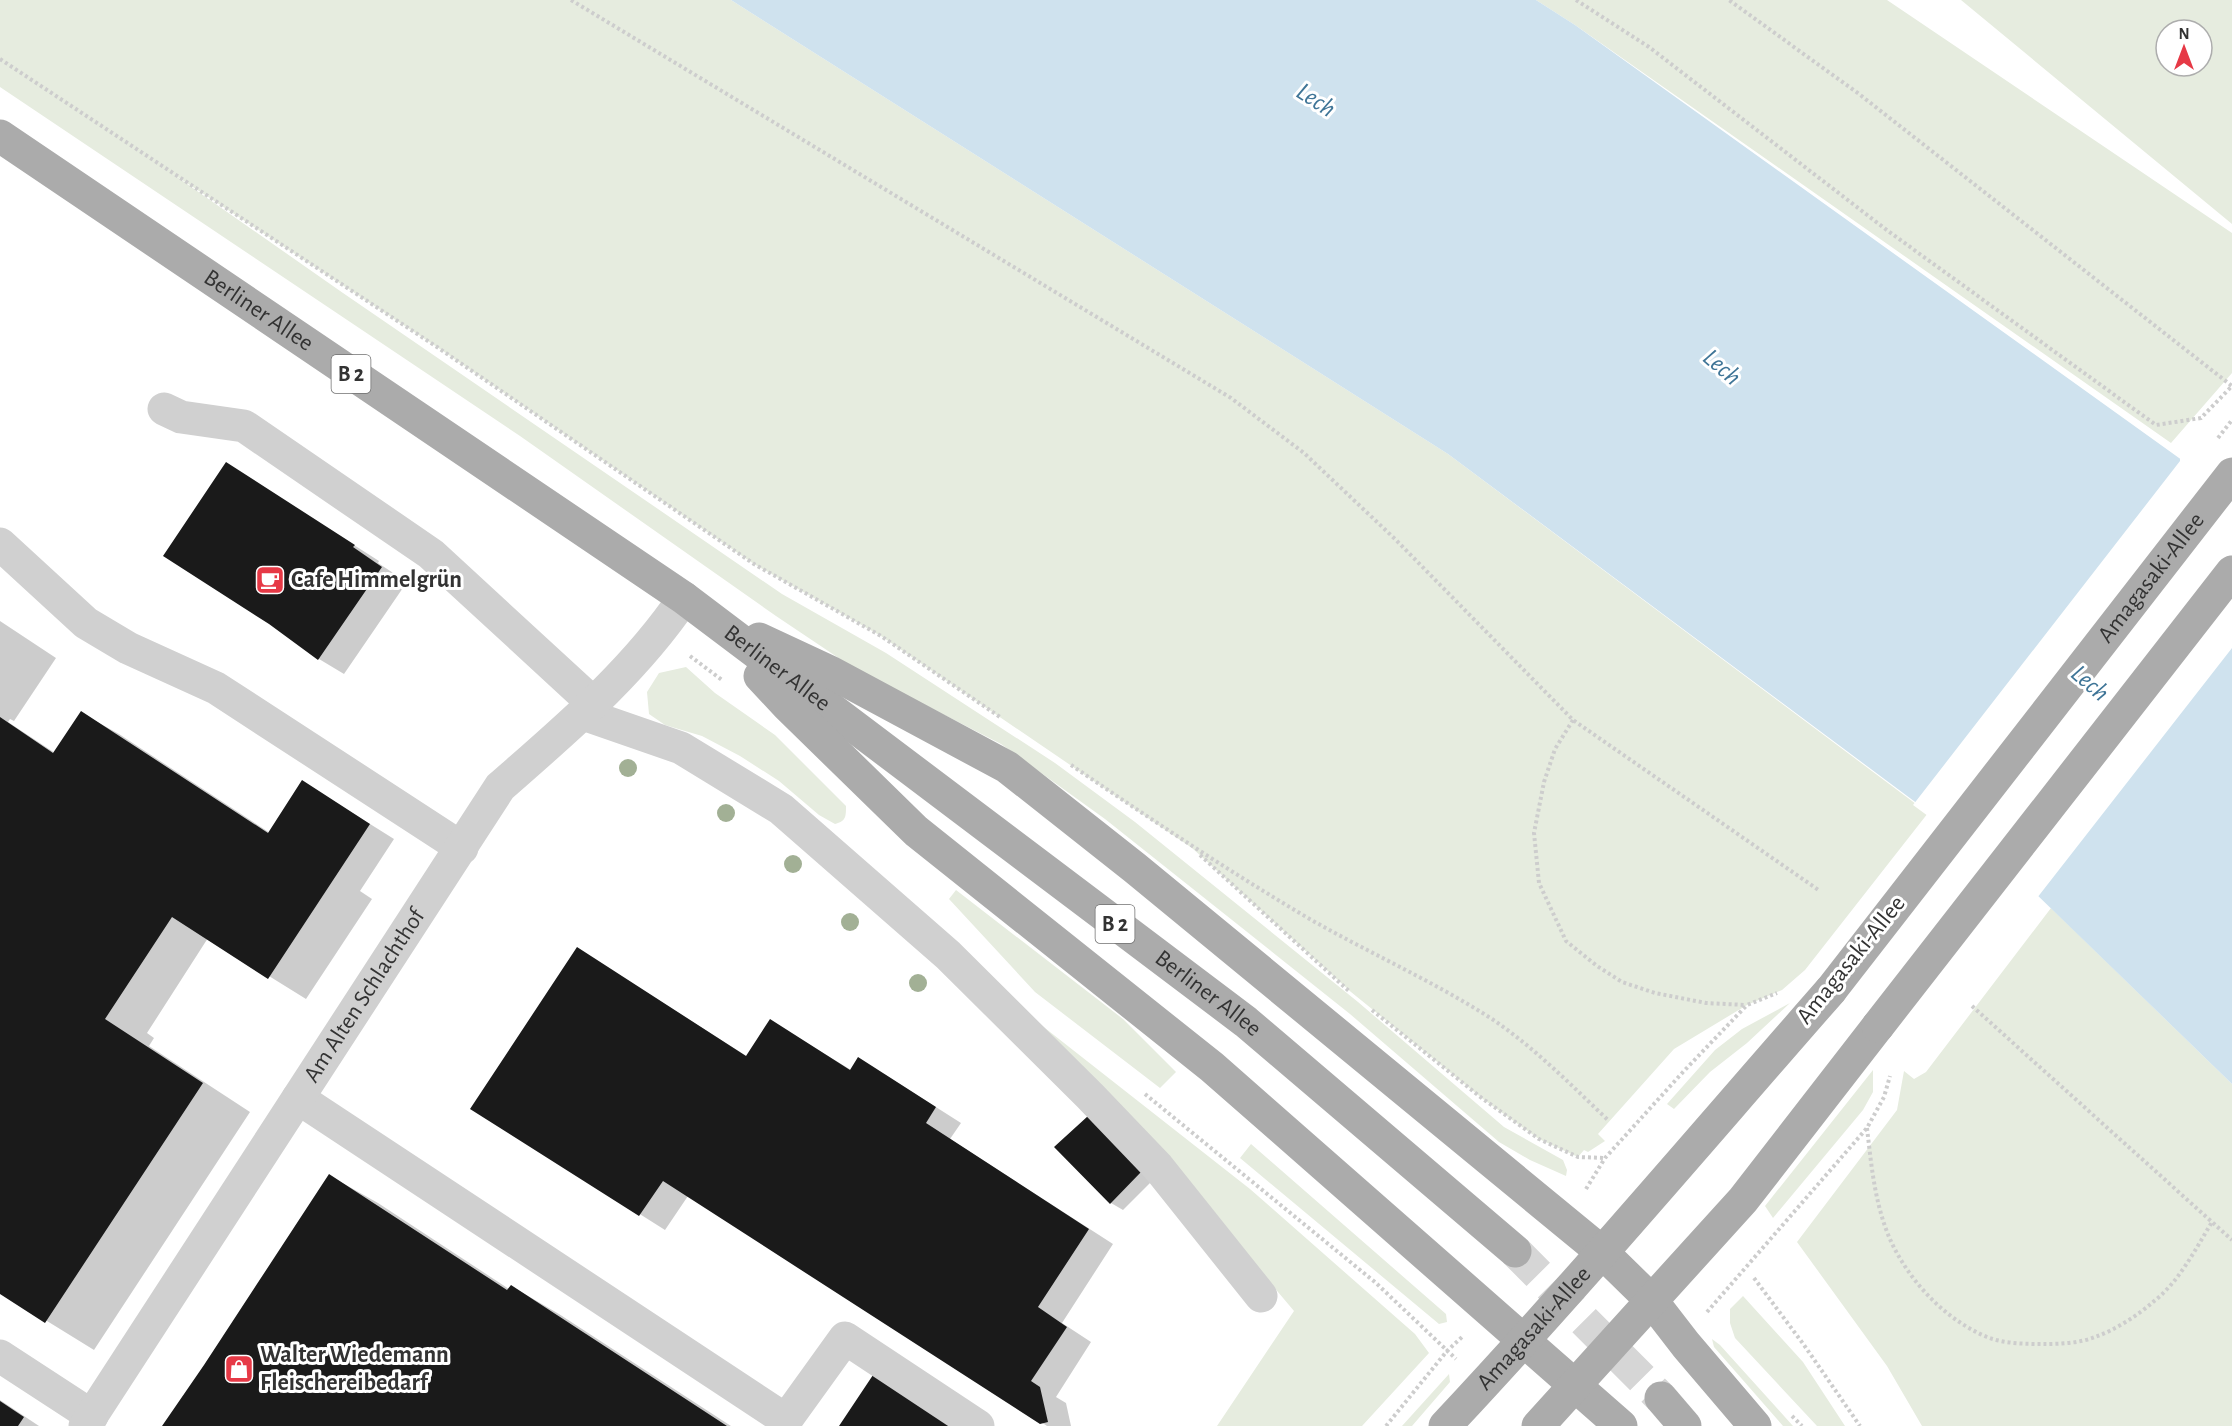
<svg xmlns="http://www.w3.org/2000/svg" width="2232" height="1426" viewBox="0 0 2232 1426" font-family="'Alegreya Sans',sans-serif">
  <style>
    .green { fill: #e6ecdf; fill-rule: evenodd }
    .water { fill: #cfe2ee }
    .pier { fill: #fff }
    .shadow { fill: #0003 }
    .building { fill: #1a1a1a }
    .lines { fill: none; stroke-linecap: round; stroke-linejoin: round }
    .major-tunnel { stroke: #d6d6d6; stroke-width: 33; stroke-dasharray: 33 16; stroke-linecap: butt }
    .path { stroke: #cdcdcd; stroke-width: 4; stroke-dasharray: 3 3; stroke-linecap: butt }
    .minor { stroke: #d0d0d0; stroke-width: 33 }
    .major { stroke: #ababab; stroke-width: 33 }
    .path-bridge { stroke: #cdcdcd; stroke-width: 4; stroke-dasharray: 3 3; stroke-linecap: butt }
    .major-bridge { stroke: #ababab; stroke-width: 33 }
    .tree { fill: #a2b095 }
    .labels { text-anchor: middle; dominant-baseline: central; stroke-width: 6; stroke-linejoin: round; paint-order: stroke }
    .shield { fill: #fff; stroke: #707070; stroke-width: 1.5 }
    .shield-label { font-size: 22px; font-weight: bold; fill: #333 }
    .street-label { font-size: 24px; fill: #333; stroke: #fff }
    .poi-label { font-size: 24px; font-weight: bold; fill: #333; stroke: #fff; text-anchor: start }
    .water-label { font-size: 26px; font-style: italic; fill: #3f7597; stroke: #fff }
  </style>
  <rect width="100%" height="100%" fill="#fff"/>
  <path class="green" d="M0,0h731l717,454 480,359 -123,157 -23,20 -35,15 -73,44 -76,85 7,7 -17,11 -4,-2 -6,7 -39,-18 -56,-40 -132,-107 -159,-144 -311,-212 -127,-72 -317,-217 -267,-175 173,121 439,301 104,59 169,110 80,59 223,180 146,125 59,33 4,10 -1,6 -36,-16 -31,-18 -149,-128 -89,-71 -156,-124 -104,-75 -146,-75 -79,-53 -256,-180 -520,-349z
    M1536,0h351l345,233v140l-61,70 -596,-418z
    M1961,0h271v224zM2166,30h36v36h-36z
    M686,667l29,26 60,42 71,71c0,11 0,15 -11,18l-16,-9 -40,-34 -39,-25 -38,-20 -37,-11 -16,-11 -2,-22 12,-19z
    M956,890l167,129 53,53 -16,16 -125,-96 -86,-93z
    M2051,908l181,176v342h-310l-35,-60 -90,-124 100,-132 7,-39 10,8 12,-7z
    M1008,999l242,190 165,145 14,19 -67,73h-145l77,-115 -81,-96z
    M1790,1003l-43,40 -37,29 -36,37 -7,-5 48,-54 27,-21z
    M1873,1070v22l-10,18 -90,108 -8,-12z
    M1251,1144l195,170 1,8 -8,2 -199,-166z
    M1743,1296l60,66 42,64h-28l-82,-88 -5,-15v-14z
    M1712,1339l8,6 73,81h-10l-69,-79z
    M1449,1374l1,8 -38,44h-10z"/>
  <path class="water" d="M731,0h805l39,25 657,471v588l-204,-198 -580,-432z"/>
  <path class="pier" d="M2180,455l52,37v156l-195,250 -11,-10 -113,-83 267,-344z"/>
  <path class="shadow" d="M227,464l152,97 -1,2 29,19 -63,92 -25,-15 -49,-36z
    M0,621l56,37 -42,63 -4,-2 -2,3 47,31 26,-40 38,21 151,99 33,-51 91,57 -34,52 12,8 -66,100 -98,-61 -61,95 7,5 -5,8 101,66 -156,238 -94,-58z
    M578,949l170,108 23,-36 80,49 33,4 77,49 -11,16 163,105 -51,79 29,19 -35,55 10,6 5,23h-24l-6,-4 -353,-226 -23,34 -193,-122z
    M1088,1118l66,61 -31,31 -12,-7z
    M330,1176l48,27 131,86 2,-3 48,28 172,112h-567z
    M0,1400l39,26h-39z"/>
  <path class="building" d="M226,462l129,83 -2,2 29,20 -64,93 -49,-36 -106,-68z
    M81,711l187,122 34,-53 68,44 -102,155 -96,-62 -67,102 98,64 -158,240 -45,-29v-577l53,36z
    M577,947l169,109 24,-37 80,51 8,-13 78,50 -10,16 163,106 -51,78 29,20 -36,54 9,6 8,35 -8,2 -377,-243 -24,35 -169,-107z
    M1088,1116l54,55 -32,33 -56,-57z
    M329,1174l178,116 4,-5 216,141h-565l42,-61z
    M873,1375l77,51h-111z
    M0,1401l24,16 -6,9h-18z"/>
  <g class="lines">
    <path class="major-tunnel" d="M1515,1251l146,147"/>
    <path class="path" d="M571,0l660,398 73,55 91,86 178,181 247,171
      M1576,0l73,47 239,184 268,194 45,-7 31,-32 -373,-292 -130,-94
      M0,59l437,288 317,217 127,72 119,81
      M690,656l32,24
      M1573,720l-18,29 -11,33 -10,51 5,50 27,58 31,25 25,16 33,11 51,10 40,2
      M1071,765c78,53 156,105 237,153 61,35 125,63 184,101 43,29 79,66 117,102
      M1200,855l150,137
      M1972,1006l260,234
      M1372,1010l111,89 56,40 39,18 27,1
      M1145,1094l231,189 80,76
      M1867,1128c5,43 9,89 31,127 20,35 51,66 89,82 18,7 39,7 58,7 16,0 35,-1 50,-7 20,-7 42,-21 58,-35 26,-20 42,-52 59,-80
      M1586,1189l19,-31 78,-86 64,-67 30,-12
      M1754,1278l50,67 56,81
      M1707,1312l160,-184 17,-31 6,-21
      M1792,1416l10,10
      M1386,1426l61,-75 15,-14"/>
    <g class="minor">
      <path d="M164,409l17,8 63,9 187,128 163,150"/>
      <path d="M0,544l86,79 42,25 88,40 246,160"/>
      <path d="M583,714l98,34 100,61 167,146 142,141 68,71 103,129"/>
      <path d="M298,1098l488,322 59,-82 133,88"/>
      <path d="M0,1356l92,60"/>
      <path id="s1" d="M85,1426l415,-639c67,-59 133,-114 184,-189"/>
    </g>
    <g class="major">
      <path id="s2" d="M0,136l684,462 562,424 269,229"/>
      <path d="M759,639l73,34 175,94 128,101 468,385 49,48 34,44 69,81"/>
      <path d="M760,676l28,30 128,125 296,236 409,359"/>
      <path d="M1661,1398l24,28"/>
      <path id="s3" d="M1445,1426c133,-142 258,-290 386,-436"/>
      <path d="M1538,1426l205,-226 135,-174"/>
    </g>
    <path class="path-bridge" d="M2218,438l14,-18"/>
    <g class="major-bridge">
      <path id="s4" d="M1831,990l401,-516"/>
      <path d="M1878,1026l354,-454"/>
    </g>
  </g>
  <g class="tree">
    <circle cx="628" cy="768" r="9"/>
    <circle cx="726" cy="813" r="9"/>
    <circle cx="793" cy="864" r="9"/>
    <circle cx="850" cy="922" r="9"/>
    <circle cx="918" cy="983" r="9"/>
  </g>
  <defs>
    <g id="cafe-square" transform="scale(1.5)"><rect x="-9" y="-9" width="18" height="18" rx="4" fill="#e63946" stroke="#fff"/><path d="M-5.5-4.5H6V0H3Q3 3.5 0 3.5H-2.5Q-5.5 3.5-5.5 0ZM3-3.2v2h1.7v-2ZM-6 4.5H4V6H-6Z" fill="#fff"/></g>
    <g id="shop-square" transform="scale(1.5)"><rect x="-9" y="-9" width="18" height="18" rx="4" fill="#e63946" stroke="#fff"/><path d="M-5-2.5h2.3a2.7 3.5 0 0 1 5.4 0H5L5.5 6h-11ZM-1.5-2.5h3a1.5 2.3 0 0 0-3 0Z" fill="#fff"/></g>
  </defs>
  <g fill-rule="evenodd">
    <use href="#cafe-square" x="270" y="580"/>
    <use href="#shop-square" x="239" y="1369"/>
  </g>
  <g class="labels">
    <g class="shield">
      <rect x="331.5" y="355" width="39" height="38" rx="4.5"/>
      <rect x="1095.5" y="905" width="39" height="38" rx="4.5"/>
    </g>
    <g class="shield-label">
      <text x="351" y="374">B 2</text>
      <text x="1115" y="924">B 2</text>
    </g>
    <g class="street-label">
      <text stroke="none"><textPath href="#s2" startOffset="312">Berliner Allee</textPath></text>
      <text stroke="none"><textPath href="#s4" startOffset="522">Amagasaki-Allee</textPath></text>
      <text stroke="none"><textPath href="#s2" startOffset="942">Berliner Allee</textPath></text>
      <text transform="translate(1851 960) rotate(-51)">Amagasaki-Allee</text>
      <text stroke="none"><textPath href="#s2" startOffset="1482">Berliner Allee</textPath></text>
      <text stroke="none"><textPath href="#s1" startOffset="513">Am Alten Schlachthof</textPath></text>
      <text stroke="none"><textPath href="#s3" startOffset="132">Amagasaki-Allee</textPath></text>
    </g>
    <g class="poi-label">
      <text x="291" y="580">Cafe Himmelgrün</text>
      <text x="260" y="1355">Walter Wiedemann<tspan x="260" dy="28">Fleischereibedarf</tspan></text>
    </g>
    <g class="water-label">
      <text transform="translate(1316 100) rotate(33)">Lech</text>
      <text transform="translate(1722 367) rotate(41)">Lech</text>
      <text transform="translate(2090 683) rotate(41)">Lech</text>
    </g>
  </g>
  <g transform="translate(2184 48)"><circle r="28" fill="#ffffff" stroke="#adadad" stroke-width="1.5"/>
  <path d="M0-4.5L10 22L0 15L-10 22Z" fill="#e63946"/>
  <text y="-9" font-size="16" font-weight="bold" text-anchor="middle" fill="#333333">N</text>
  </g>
</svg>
